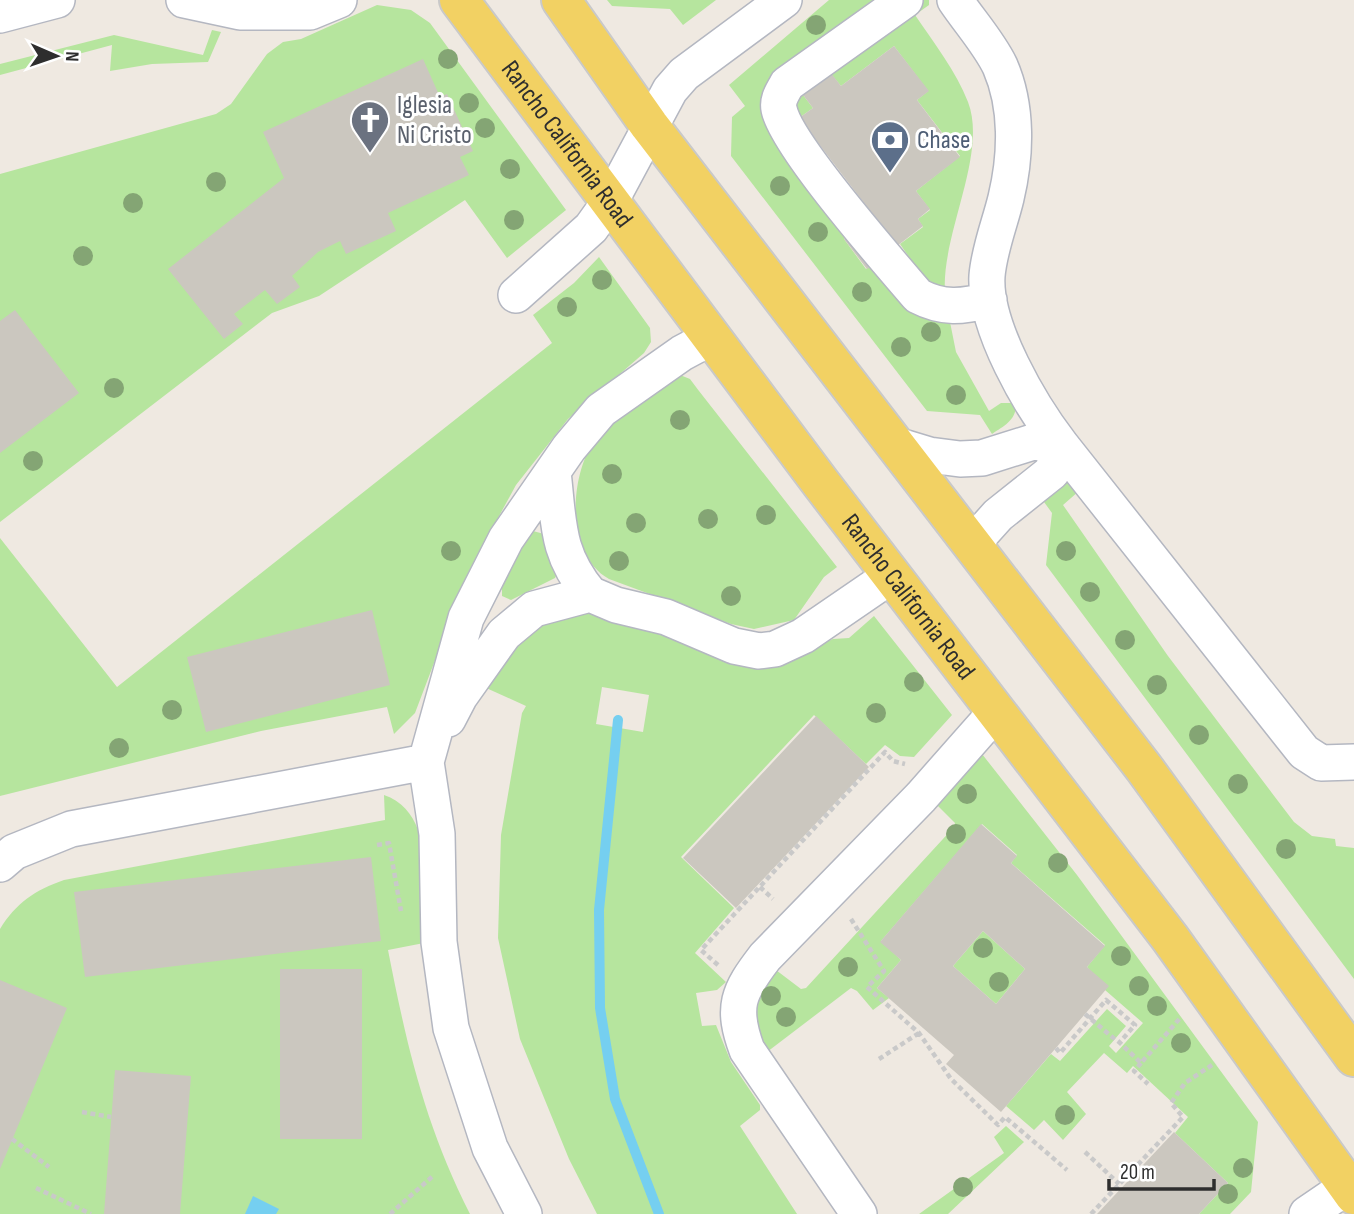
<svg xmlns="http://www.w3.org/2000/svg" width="1354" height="1214" viewBox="0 0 1354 1214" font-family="'Sofia Sans Condensed',sans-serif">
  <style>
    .green { fill: #b6e59e; fill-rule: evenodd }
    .water { fill: #75cff0 }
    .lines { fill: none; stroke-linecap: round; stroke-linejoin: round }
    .stream { stroke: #75cff0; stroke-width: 10 }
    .building { fill: #cbc7bf; fill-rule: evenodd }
    .minor-casing { stroke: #b4b7c1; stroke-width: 38 }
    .major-casing { stroke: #c9c9c9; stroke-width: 42 }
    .path { stroke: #c9c9c9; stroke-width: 4.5; stroke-dasharray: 5 3.5; stroke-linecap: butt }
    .minor { stroke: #fff; stroke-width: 35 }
    .major { stroke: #f2d163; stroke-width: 38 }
    .path-bridge { stroke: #c9c9c9; stroke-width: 4.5; stroke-dasharray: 5 3.5; stroke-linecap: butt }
    .tree { fill: #84a574 }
    .labels { text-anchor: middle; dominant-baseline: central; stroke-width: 6; stroke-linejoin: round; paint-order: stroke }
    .worship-label { font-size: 26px; fill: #5b616d; stroke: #fff; text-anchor: start }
    .service-label { font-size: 26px; fill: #4e5e75; stroke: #fff; text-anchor: start }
    .street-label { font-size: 26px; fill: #2e2e2e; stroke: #fff }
  </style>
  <rect width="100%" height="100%" fill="#efe9e1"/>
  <path class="green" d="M607,0h109l-33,25 -13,-16 -58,-3z
    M829,0h44l-92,67 -13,17 86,148 -10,7 22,30 9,-6 74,54 7,35 33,59 12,-8h15c1,17 -12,23 -24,31l-12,-19 -53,-4 -196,-255 1,-39 13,-11 -16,-21z
    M919,0h10v5l-14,10c19,28 41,56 53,87 20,52 -27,133 -23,190l-16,-6 -29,-42 23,-17 -5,-8 12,-9 -14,-19 44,-35 -43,-56 11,-9 -34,-45 -53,40 -10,-12 -28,21 10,13 -14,10 -4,-9 2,-16z
    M377,5l34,5 19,13 136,187 -59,48 -42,-58 -146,96 -47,17 -272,209v-348l216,-60 15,-10 36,-50 16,-12 18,-3z
    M212,30l9,2 -13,30 -56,2 -42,7 2,-26 -112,30v-11l114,-29 89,20z
    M599,257l51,71 1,14 -7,11 -76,66 -52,66 -47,86 -54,142 -21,21 -7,-27 -126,24 -261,65v-258l117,149 435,-344 -19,-28 41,-32z
    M680,375l10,4 9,12 138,176 -13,10 -30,43 -40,9 -23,-5 -122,-45c-45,-25 -40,-107 -11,-144 14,-17 62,-52 82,-60z
    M1064,480l15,11 -16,14 105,151 126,166 18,14 23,3 1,7 18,2v131l-308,-414 6,-52 -13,-18z
    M533,531l11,3 14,38 -3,6 -44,22 -9,-4v-8l19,-47z
    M604,611l190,45 39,-17 16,-1 25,-22 78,99 -38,42 -14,-1 -15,-11 -19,19 -52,-49 -133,142 53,51 -39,45 31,29 -9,8 -21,3 6,33 14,-1 15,37 29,43v5l-20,16 57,88h-200l-28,-55 -49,-120 -22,-101 3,-103 21,-122 4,-7 -42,-19 17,-32 47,-40zM602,687l47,8 -6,37 -47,-8z
    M982,754l95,121 181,247 -7,70 -21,22h-31l29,-31 -53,-50 13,-16 -55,-51 -6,7 -23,-20 -37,39 19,22 -23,26 -19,-20 -10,10 -28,-24 45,-52 9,7 47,-52 19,17 -17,20 7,7 27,-30 -38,-33 -18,-23 18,-22 -94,-82 6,-8 -35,-31 -101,117 20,19 -24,28 12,10 -16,12 -16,-19 -6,-3 -84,64 -16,-24 5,-41 16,-20 29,22 5,-1 148,-161 1,-4 -19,-19z
    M384,795c55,19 39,101 40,148l-36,7c19,97 37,175 82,264h-470v-285c16,-26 35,-39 64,-49l321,-60z
    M983,931l42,38 -29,35 -43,-38z
    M1006,1126l18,16 -76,72h-29l85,-61 -10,-16z"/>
  <path class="water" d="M253,1196l26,13 -3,5h-31z"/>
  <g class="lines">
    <path class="stream" d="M618,720l-19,190 1,98 15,91 44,115"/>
  </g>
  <path class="building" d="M894,46l35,45 -12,9 43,57 -44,34 14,18 -12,10 5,7 -56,43 -23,-30 30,-23 -75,-98 14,-10 -10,-13 28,-22 10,13z
    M423,59l17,38 7,-3 26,57 -13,6 9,18 -81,38 8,18 -50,23 -6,-13 -22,11 -26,24 8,11 -23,17 -12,-14 -31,24 9,10 -19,15 -56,-70 116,-91 -21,-46z
    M15,310l64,83 -79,60v-132z
    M372,610l18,75 -184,47 -19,-75z
    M816,716l53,51 -133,141 -53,-50z
    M981,824l36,32 -6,7 94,83 -18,21 22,19 -108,126 -55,-48 8,-9 -77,-67 24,-28 -21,-18zM983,931l42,38 -29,35 -43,-38z
    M371,857l10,84 -296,36 -11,-85z
    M280,969h82v170h-82z
    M0,980l67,28 -67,161z
    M115,1070l76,6 -11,138h-76z
    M1174,1132l54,51 -29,31h-102z"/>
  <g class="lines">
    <g class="minor-casing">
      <path id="minor" d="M184,0l56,12h70l29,-12
        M905,0l-118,84c-4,8 -10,15 -8,25 7,36 110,153 139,187 25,13 44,11 71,4
        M955,0c14,21 34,43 45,66 18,41 16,90 6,132 -6,25 -17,52 -19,78 -3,51 44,130 74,169l243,307 17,11 33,-1
        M0,15l57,-15
        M516,295l75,-67 20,-28 59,-110 14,-16 100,-74
        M896,445l33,10 31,4 22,-1 51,-16 28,3 -9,27 -54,43 -18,20 -3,16
        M553,472c6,51 3,81 37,122
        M448,719l12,-23 44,-62 30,-25 56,-15 26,11 50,12 68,29 25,5 16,-2 28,-13 89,-61
        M0,864l14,-12 57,-23 355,-67
        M524,1214l-34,-66 -39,-120 -12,-86 -2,-108 -11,-72 40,-144 40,-79 63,-91 32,-38 81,-57 30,-16
        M859,1214l-112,-164c-16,-43 -9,-58 18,-93l156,-160 75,-85
        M1307,1214l47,-32"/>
    </g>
    <g class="major-casing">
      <g id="major">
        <path id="s1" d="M459,0l361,482 350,456 184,257"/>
        <path d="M561,0l88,125 495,643 210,289"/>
      </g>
    </g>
    <path class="path" d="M377,845l12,-2 12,68
      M760,887l13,12
      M851,919l33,52 -17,16 52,46 32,46 47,46 7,-8 62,53
      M718,965l-17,-15 184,-198 8,9 12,3
      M1118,1041l23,22 40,-46
      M1056,1048l4,5 46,-53 29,25 -16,18
      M879,1059l40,-26
      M1141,1063l-7,8 14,13
      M82,1112l29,5
      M12,1139l37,28
      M1085,1152l34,32
      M36,1188l55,26
      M390,1214l43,-38
      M1091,1214l92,-97 -12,-14 14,-20 30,-20"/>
    <use href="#minor" class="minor"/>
    <use href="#major" class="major"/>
    <path class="path-bridge" d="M1085,1014l32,27"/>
  </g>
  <g class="tree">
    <circle cx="816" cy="25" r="10"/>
    <circle cx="448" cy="59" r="10"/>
    <circle cx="469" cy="103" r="10"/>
    <circle cx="485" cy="128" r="10"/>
    <circle cx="510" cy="169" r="10"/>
    <circle cx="216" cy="182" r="10"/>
    <circle cx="780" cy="186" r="10"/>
    <circle cx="133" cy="203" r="10"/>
    <circle cx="514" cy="220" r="10"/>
    <circle cx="818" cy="232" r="10"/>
    <circle cx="83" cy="256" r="10"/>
    <circle cx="602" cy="280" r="10"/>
    <circle cx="862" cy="292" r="10"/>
    <circle cx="567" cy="307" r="10"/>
    <circle cx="931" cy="332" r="10"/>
    <circle cx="901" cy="347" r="10"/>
    <circle cx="114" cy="388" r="10"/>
    <circle cx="956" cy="395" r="10"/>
    <circle cx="680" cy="420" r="10"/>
    <circle cx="33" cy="461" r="10"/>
    <circle cx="612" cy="474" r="10"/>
    <circle cx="766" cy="515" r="10"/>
    <circle cx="708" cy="519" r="10"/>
    <circle cx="636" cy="523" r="10"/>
    <circle cx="451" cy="551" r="10"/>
    <circle cx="1066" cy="551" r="10"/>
    <circle cx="619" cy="561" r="10"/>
    <circle cx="1090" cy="592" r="10"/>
    <circle cx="731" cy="596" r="10"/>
    <circle cx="1125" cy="640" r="10"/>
    <circle cx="914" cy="682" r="10"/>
    <circle cx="1157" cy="685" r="10"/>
    <circle cx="172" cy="710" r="10"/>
    <circle cx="876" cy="713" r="10"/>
    <circle cx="1199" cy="735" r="10"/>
    <circle cx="119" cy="748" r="10"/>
    <circle cx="1238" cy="784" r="10"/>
    <circle cx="967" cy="794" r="10"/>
    <circle cx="956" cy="834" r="10"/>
    <circle cx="1286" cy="849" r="10"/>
    <circle cx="1058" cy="863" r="10"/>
    <circle cx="983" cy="948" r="10"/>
    <circle cx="1121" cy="956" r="10"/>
    <circle cx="848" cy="967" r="10"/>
    <circle cx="999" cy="982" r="10"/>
    <circle cx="1139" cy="986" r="10"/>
    <circle cx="771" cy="996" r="10"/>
    <circle cx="1157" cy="1006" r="10"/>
    <circle cx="786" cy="1017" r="10"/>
    <circle cx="1181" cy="1043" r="10"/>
    <circle cx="1065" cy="1115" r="10"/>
    <circle cx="1243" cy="1168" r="10"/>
    <circle cx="963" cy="1187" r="10"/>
    <circle cx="1228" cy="1194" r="10"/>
  </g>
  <defs>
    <g id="church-pin" transform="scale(2.0125)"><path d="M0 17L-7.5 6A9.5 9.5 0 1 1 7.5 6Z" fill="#6b7280" stroke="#fff"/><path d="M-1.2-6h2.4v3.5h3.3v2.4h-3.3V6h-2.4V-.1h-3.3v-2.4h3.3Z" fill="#fff"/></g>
    <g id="bank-pin" transform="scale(2.0125)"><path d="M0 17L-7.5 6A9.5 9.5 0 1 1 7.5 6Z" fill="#5c6f8a" stroke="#fff"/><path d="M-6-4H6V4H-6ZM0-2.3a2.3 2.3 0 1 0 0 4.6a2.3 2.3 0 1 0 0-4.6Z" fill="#fff"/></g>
  </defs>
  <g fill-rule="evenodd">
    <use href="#church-pin" x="370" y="120"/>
    <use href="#bank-pin" x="890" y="140"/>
  </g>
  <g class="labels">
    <g class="worship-label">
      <text x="397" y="105">Iglesia<tspan x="397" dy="30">Ni Cristo</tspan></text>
    </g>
    <g class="service-label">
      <text x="917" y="140">Chase</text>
    </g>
    <g class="street-label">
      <text stroke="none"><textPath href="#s1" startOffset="180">Rancho California Road</textPath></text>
      <text stroke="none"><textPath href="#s1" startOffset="747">Rancho California Road</textPath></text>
    </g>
  </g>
  <g transform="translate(56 56) rotate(92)" stroke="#ffffff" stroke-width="5" paint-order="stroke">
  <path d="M0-5L12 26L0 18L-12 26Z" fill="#2e2e2e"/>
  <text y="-10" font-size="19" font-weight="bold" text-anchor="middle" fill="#2e2e2e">N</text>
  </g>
  <path d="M1109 1179v10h105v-10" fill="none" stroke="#2e2e2e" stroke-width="3.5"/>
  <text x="1120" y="1179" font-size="21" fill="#2e2e2e" stroke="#ffffff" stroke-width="5" paint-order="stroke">20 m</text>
</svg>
